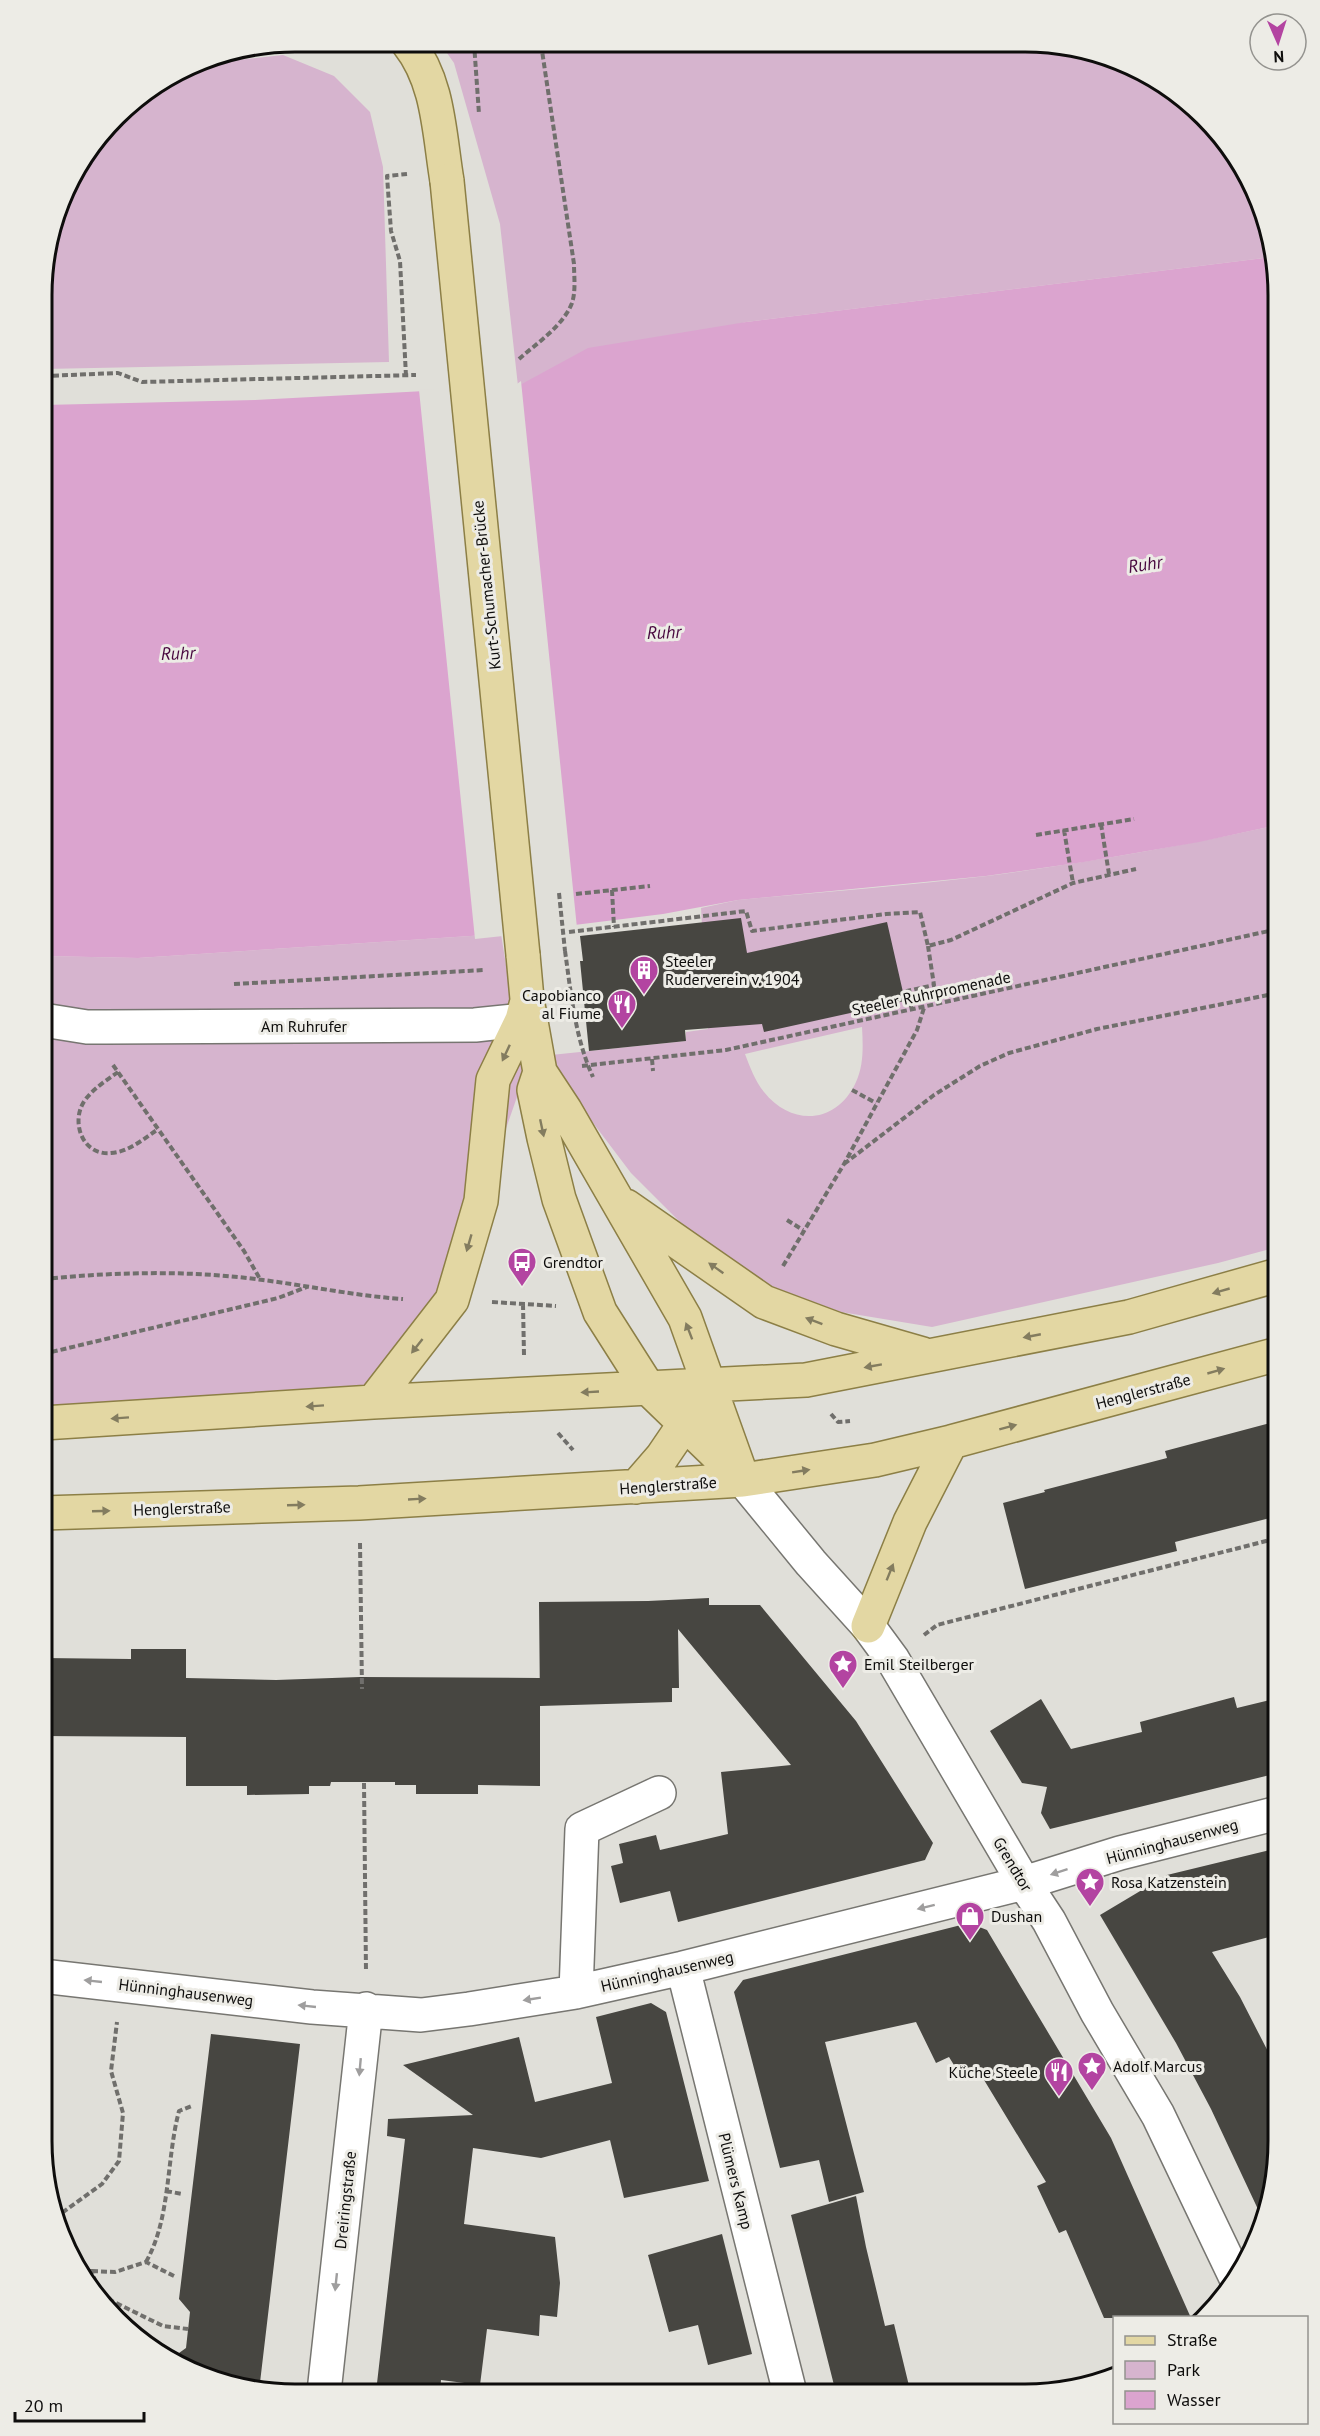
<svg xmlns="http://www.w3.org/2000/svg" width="1320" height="2436" viewBox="0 0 1320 2436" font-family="'PT Sans',sans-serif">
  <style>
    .green { fill: #d6b4ce; fill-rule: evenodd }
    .water { fill: #dba4cf }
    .pier { fill: #e0dfd9 }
    .building { fill: #474641 }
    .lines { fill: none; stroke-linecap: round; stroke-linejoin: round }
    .minor-casing { stroke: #777671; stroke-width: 36 }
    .major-casing { stroke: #8c7f46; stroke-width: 36 }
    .path { stroke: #706f6c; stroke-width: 4; stroke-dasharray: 6 3; stroke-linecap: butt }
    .minor { stroke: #fff; stroke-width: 33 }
    .major { stroke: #e3d7a3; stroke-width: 33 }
    .major-bridge-casing { stroke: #8c7f46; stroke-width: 36; stroke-linecap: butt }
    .path-bridge { stroke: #706f6c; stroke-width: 4; stroke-dasharray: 6 3; stroke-linecap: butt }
    .major-bridge { stroke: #e3d7a3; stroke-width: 33 }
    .oneway { fill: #837c5f }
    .oneway2 { fill: #9f9e9e }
    .labels { text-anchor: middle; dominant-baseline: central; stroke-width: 6; stroke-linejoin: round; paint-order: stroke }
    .street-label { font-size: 16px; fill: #0e0d0c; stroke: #edece6 }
    .poi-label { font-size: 16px; fill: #0e0d0c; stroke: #edece6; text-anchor: start }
    .water-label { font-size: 18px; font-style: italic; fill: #48073f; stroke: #edece6 }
    .rim { fill: none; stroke: #0e0d0c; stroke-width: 3 }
  </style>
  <rect width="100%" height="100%" fill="#e0dfd9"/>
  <path class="green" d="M440,43l634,4 62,21 55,37 44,49 29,60 8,43 -526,65 -228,64 -18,-162 -46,-161z
    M283,55l51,21 36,36 13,55 6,195 -345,7v-106l24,-80 60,-78 33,-20 67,-24z
    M1278,825v422l-60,16 -286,64 -91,-15 -76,-28 -70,-47 -64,-64 -78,-103 -2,-15 135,-14v-9l22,-3 -7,-121 37,-8c83,-8 166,-14 249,-24 98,-13 195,-30 291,-51zM862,1027c1,18 2,38 -6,55 -19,42 -64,45 -92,10 -9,-11 -14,-25 -19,-38z
    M501,934l23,143 -42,120 -42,102 -73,97 -324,31v-471l95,2z"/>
  <path class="water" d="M1272,257l6,39v529l-79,17 -115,20 -98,14 -248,24 -75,14 -162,20 -363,24 -95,-2 1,-551 211,-5 263,-14 70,-38 158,-26z"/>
  <path class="pier" d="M521,381l56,547 -102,11 -56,-549 98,-6z"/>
  <path class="building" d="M741,918l6,35 140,-31 18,79 -141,31 -2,-8 -77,6 1,11 -97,10 -9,-90h3l-3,-25z
    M1278,1421v95l-103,26 2,9 -152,38 -22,-86 42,-11 -1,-2 123,-32 -2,-7z
    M709,1598v7h51l96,116 77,122 -8,17 -247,62 -8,-31 -50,12 -9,-37 12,-3 -4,-19 37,-9 4,15 68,-16 -7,-62 70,-7 -113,-136 1,59h-7v14l-132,4 -1,-104 109,-1z
    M131,1649h55v29l90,2 84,-3 180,1v108l-62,-1v9h-62v-9h-21v-3h-64l-1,4h-21v8l-62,1v-9h-61v-49l-144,-1 1,-78 88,1z
    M1234,1697l3,11 41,-10v75l-228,56 -9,-16 6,-26 -25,-4 -32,-52 51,-32 30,50 71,-17 -2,-10z
    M1278,1848l-1,87 -65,17 28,45 37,72v88l-14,63 -52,-111 -35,-66 -76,-128 67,-40z
    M969,1923l18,7 124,208 80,180h-87l-38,-88 -7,3 -22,-47 9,-4 -68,-112 -16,8 -13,-21 -13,6 -20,-41 -91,20 39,150 -35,10 -10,-42 -39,8 -46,-176 9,-12z
    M651,2003l15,9 43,169 -85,17 -14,-58 -69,18 -68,-10 -9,76 91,13 5,46 -3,34 -17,-2 -1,21 -52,-7 -7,56 -39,-5 -1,12h-64l29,-253 -18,-3 1,-17 85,-4 -70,-50 116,-28 16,65 77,-19 -16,-66z
    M211,2034l89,10 -41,347 -61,-16 -26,-17 14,-10 4,-36 -11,-13z
    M856,2196l10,51 19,79 9,-2 17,70 -75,-1 -45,-178z
    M722,2234l30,120 -44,11 -10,-40 -29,7 -21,-77z"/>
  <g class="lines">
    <g class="minor-casing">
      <path id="minor" d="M43,1020l44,7h19l369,-2 47,-5
        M743,1480l68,83 57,63 25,34 131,223 25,38 48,91 61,103 78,163
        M683,1968l107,425
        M42,1976l270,31 109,8 48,-6 107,-17 107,-24 341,-85 96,-30 158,-40
        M576,1992l6,-163 77,-36
        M324,2392l42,-383"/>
    </g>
    <g class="major-casing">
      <path id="major" d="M408,43c31,39 31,90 39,138
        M523,955l4,44 13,73 25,38 120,208 58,162
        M540,1072l-6,18 10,48 15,61 41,113 49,77 91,88
        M626,1206l138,96 72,27 87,25
        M373,1402l79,-102 29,-99 12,-121 29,-60 5,-19
        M43,1423l330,-21 433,-22 323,-63 149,-42
        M636,1487l26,-30 34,-50
        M43,1513l316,-10 384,-23 132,-20 76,-18 327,-88
        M868,1626l42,-104 41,-80"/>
    </g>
    <path class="path" d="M474,43l5,71
      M519,359c18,-16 44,-33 53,-56 4,-12 2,-27 2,-39l-33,-220
      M44,376l74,-3 24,9 274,-7
      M406,376l-6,-115 -9,-30 -4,-55 20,-2
      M1101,824l8,50
      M1064,830l9,53
      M1036,835l98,-16
      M612,890l2,37
      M576,894l74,-8
      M569,932l177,-21 6,20 134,-17 34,-2 8,34 23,-6 122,-57 63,-14
      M565,951c6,42 10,87 28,126
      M234,984l250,-14
      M912,1010l-5,-19 27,-6 -6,-39
      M652,1059l1,12
      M113,1065l131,186 16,28
      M582,1066l144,-16 552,-121
      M118,1072c-11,8 -24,16 -33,28 -15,21 -3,56 26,53 18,-1 32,-14 46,-23
      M852,1090l24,13
      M844,1164l90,-69 46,-29 29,-13 88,-24 181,-36
      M787,1220l16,10
      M783,1266l61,-102 73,-134 7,-22
      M43,1279c73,-7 147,-9 220,1 47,6 93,16 140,19
      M492,1302l64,4
      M523,1304l1,51
      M43,1354l235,-56 29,-11
      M831,1414l7,8 12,-1
      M558,1433l15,17
      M360,1543l2,146
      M924,1635l13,-10 341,-87
      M364,1783l2,189
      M166,2191l16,3
      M55,2218l47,-34 17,-23 4,-48 -12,-42 6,-49
      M146,2262c25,-44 20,-102 33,-151l13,-5
      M80,2271h12l5,16 15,14 51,25 25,3
      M92,2271l23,1 31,-10 28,14
      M106,2306l6,-5"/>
    <use href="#minor" class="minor"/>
    <use href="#major" class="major"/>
    <g class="major-bridge-casing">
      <path id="major-bridge" d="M447,181l76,774"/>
    </g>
    <path class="path-bridge" d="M559,893l6,58"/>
    <use href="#major-bridge" class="major-bridge"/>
  </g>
  <defs><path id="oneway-solid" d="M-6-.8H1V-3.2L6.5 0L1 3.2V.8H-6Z" transform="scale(1.5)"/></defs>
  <g class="oneway">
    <use href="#oneway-solid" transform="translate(506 1053) rotate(115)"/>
    <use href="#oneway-solid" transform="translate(542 1128) rotate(78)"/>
    <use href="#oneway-solid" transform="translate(469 1243) rotate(106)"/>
    <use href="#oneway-solid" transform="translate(716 1268) rotate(-145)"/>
    <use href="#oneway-solid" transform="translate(1221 1291) rotate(164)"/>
    <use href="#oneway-solid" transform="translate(814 1321) rotate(-159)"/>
    <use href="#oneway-solid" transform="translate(689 1331) rotate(-111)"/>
    <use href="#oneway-solid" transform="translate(1032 1336) rotate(169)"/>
    <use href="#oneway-solid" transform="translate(417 1346) rotate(128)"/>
    <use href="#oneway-solid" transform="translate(873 1366) rotate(170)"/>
    <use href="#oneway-solid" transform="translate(1216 1371) rotate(-16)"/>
    <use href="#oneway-solid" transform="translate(590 1392) rotate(177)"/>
    <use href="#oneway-solid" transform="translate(315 1406) rotate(176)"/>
    <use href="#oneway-solid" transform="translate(120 1418) rotate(176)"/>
    <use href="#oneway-solid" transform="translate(1008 1427) rotate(-15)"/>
    <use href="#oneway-solid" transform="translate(801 1471) rotate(-9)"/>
    <use href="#oneway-solid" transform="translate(417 1499) rotate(-3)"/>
    <use href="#oneway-solid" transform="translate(296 1505) rotate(-2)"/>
    <use href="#oneway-solid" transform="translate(101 1511) rotate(-2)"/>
    <use href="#oneway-solid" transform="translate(890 1572) rotate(-68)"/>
  </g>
  <g class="oneway2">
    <use href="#oneway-solid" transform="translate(1059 1872) rotate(162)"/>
    <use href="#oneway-solid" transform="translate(926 1907) rotate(166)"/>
    <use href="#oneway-solid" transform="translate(93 1981) rotate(-174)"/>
    <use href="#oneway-solid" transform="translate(532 1999) rotate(171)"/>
    <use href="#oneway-solid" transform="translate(307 2006) rotate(-174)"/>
    <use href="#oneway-solid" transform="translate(360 2067) rotate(95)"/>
    <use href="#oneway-solid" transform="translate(336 2282) rotate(96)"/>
  </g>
  <defs>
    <g id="building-pin" transform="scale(1.5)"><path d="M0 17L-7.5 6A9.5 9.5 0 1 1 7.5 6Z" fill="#b344a1" stroke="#edece6"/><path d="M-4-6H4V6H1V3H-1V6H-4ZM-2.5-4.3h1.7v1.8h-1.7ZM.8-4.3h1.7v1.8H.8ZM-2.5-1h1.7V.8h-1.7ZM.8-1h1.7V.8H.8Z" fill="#fff"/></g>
    <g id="restaurant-pin" transform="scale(1.5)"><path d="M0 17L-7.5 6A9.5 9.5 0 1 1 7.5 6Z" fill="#b344a1" stroke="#edece6"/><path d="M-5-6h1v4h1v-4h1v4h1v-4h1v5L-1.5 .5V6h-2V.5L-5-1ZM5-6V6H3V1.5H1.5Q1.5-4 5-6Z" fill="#fff"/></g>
    <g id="bus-pin" transform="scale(1.5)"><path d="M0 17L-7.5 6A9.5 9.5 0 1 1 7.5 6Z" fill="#b344a1" stroke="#edece6"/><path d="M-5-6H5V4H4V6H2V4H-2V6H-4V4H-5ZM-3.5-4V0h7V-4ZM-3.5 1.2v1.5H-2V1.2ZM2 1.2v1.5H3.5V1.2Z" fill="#fff"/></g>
    <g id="sight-pin" transform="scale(1.5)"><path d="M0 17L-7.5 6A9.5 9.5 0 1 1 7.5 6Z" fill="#b344a1" stroke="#edece6"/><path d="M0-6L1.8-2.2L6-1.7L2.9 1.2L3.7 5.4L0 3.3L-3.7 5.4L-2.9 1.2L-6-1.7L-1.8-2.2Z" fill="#fff"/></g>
    <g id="shop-pin" transform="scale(1.5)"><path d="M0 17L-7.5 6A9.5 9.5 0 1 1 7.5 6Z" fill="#b344a1" stroke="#edece6"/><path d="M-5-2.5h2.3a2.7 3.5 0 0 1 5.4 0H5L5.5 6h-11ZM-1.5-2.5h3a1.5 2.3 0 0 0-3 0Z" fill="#fff"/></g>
  </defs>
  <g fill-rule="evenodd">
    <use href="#building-pin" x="644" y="970"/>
    <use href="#restaurant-pin" x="622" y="1004"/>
    <use href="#bus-pin" x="522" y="1262"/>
    <use href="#sight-pin" x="843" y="1664"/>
    <use href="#sight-pin" x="1090" y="1882"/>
    <use href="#shop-pin" x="970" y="1916"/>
    <use href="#sight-pin" x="1092" y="2066"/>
    <use href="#restaurant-pin" x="1059" y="2072"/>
  </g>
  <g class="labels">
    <g class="street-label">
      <text transform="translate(486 585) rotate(-96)">Kurt-Schumacher-Brücke</text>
      <text transform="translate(931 993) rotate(-12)">Steeler Ruhrpromenade</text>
      <text x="304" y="1026">Am Ruhrufer</text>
      <text transform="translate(1143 1391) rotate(-15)">Henglerstraße</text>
      <text transform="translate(668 1485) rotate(-4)">Henglerstraße</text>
      <text transform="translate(182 1508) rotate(-2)">Henglerstraße</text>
      <text transform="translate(1172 1841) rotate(-15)">Hünninghausenweg</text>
      <text transform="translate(1013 1864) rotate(59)">Grendtor</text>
      <text transform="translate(667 1971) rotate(-13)">Hünninghausenweg</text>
      <text transform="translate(186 1992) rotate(7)">Hünninghausenweg</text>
      <text transform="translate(736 2181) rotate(76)">Plümers Kamp</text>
      <text transform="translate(345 2200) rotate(-84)">Dreiringstraße</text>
    </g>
    <g class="poi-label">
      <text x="665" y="961">Steeler<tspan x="665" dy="18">Ruderverein v. 1904</tspan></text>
      <text x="601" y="995" text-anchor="end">Capobianco<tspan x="601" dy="18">al Fiume</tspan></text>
      <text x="543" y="1262">Grendtor</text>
      <text x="864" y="1664">Emil Steilberger</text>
      <text x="1111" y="1882">Rosa Katzenstein</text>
      <text x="991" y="1916">Dushan</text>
      <text x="1113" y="2066">Adolf Marcus</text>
      <text x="1038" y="2072" text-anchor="end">Küche Steele</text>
    </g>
    <g class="water-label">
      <text transform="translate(1145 564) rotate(-9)">Ruhr</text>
      <text transform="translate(664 632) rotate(-2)">Ruhr</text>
      <text transform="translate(178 653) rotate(-2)">Ruhr</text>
    </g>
  </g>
  <path d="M0 0H1320V2436H0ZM295 52H1025A243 243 0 0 1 1268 295V2141A243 243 0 0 1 1025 2384H295A243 243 0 0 1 52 2141V295A243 243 0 0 1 295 52Z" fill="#edece6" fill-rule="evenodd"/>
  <path class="rim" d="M295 52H1025A243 243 0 0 1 1268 295V2141A243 243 0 0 1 1025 2384H295A243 243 0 0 1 52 2141V295A243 243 0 0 1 295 52Z"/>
  <rect x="1113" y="2316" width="195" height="108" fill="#edece6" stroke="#94938f" stroke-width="1.5"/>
  <rect x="1125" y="2336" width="30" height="9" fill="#e3d7a3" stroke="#94938f" stroke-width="1.5"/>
  <text x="1167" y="2346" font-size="18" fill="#0e0d0c">Straße</text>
  <rect x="1125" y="2361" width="30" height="18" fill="#d6b4ce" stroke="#94938f" stroke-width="1.5"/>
  <text x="1167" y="2376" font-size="18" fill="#0e0d0c">Park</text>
  <rect x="1125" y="2391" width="30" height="18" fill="#dba4cf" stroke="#94938f" stroke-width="1.5"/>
  <text x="1167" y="2406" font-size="18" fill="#0e0d0c">Wasser</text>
  <g transform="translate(1278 42) rotate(177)"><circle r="28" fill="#edece6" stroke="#94938f" stroke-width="1.5"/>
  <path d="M0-4.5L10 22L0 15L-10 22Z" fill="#b344a1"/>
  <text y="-9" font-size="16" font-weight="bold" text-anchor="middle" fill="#0e0d0c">N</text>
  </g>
  <path d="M15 2412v9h129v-9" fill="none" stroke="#0e0d0c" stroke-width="3"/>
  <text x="24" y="2412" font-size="18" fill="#0e0d0c" stroke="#edece6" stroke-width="4.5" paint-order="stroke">20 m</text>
</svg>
